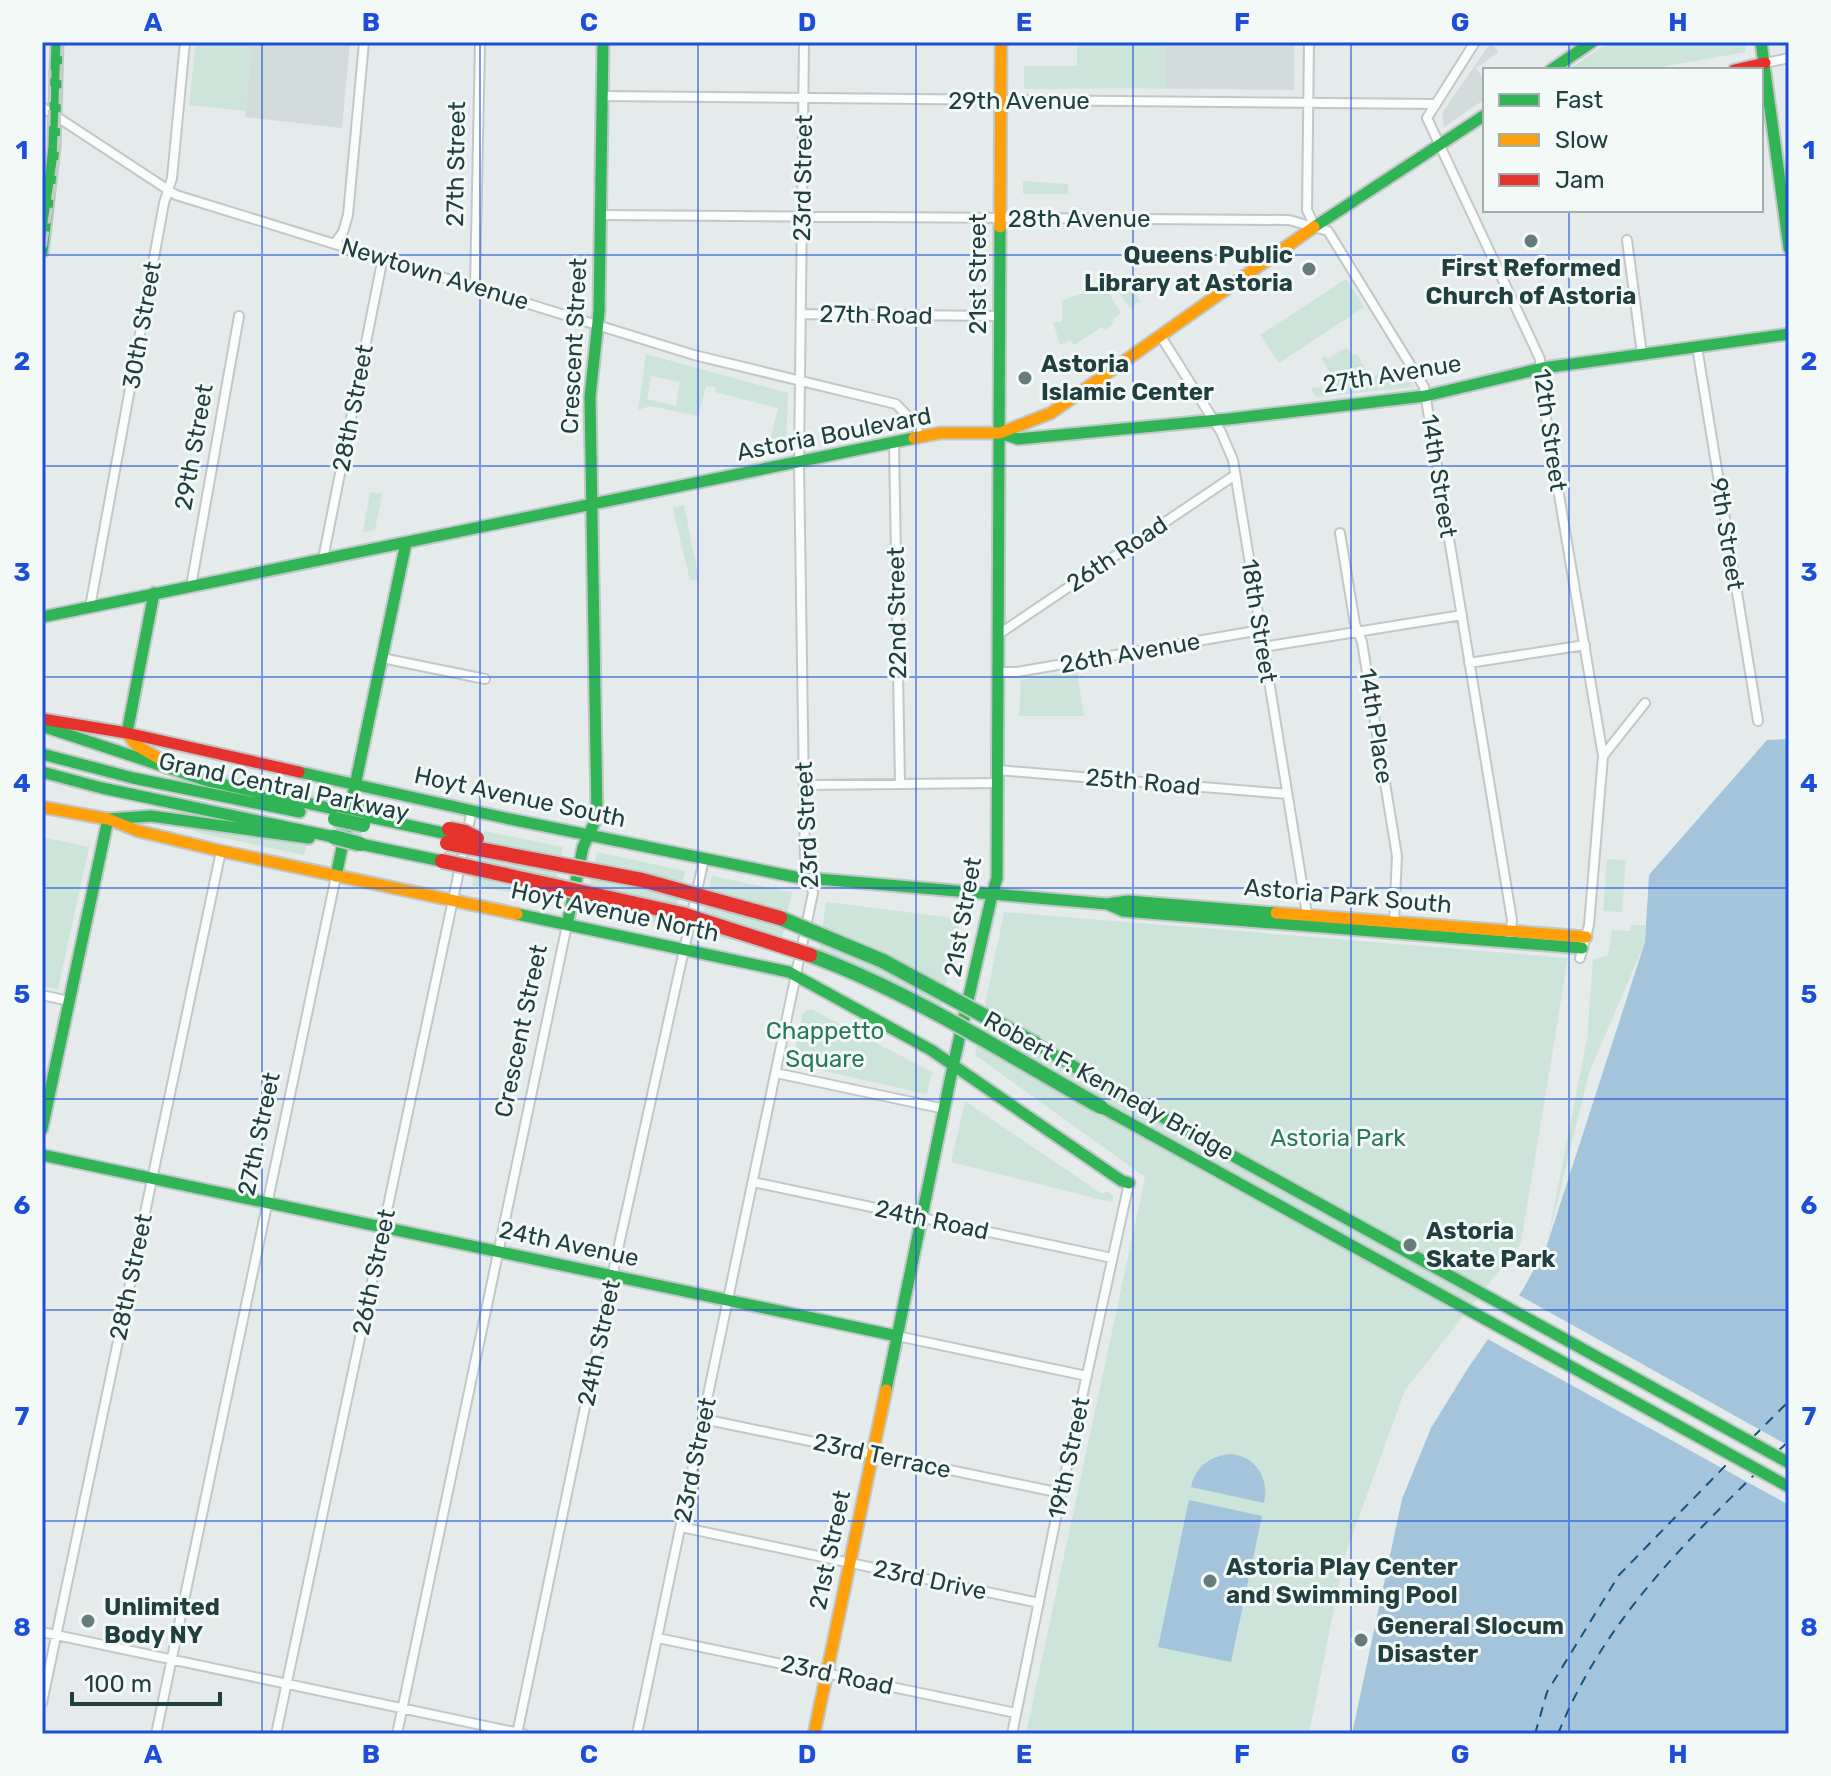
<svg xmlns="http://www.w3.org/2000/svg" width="1831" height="1776" viewBox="0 0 1831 1776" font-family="Rubik,sans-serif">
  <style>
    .built { fill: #d2dcdb }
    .green { fill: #cde4db; fill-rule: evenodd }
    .water { fill: #a3c4db }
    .pier { fill: #e5eaea }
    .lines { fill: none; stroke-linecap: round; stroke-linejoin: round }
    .ferry { stroke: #18527e; stroke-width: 2; stroke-dasharray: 10 8; stroke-linecap: butt }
    .street-casing { stroke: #c2c7c7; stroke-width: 12 }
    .fast-casing { stroke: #c0c8c7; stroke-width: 15 }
    .slow-casing { stroke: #c0c8c7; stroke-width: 15 }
    .jam-casing { stroke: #c0c8c7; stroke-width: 15 }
    .street { stroke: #fbfcfc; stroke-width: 8 }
    .fast { stroke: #30b455; stroke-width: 11 }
    .slow { stroke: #ff9f0a; stroke-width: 11 }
    .jam { stroke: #e5322d; stroke-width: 11 }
    .rail { stroke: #c6cbcb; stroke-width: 3; stroke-dasharray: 16 8; stroke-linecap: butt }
    .fast-bridge-casing { stroke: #bcc6c6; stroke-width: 18; stroke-linecap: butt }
    .jam-bridge-casing { stroke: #bcc6c6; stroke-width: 18; stroke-linecap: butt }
    .fast-bridge { stroke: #30b455; stroke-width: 14 }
    .jam-bridge { stroke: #e5322d; stroke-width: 14 }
    .grid { fill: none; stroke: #1d4ed8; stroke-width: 2; stroke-opacity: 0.55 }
    .poi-dot { fill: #667b7b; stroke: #f3f9f7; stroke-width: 3 }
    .labels { text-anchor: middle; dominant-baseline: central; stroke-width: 6; stroke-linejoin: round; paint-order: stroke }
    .street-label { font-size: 24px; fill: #213f3f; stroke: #f3f9f7 }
    .poi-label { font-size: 24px; font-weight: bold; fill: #213f3f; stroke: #f3f9f7; text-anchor: start }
    .park-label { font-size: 24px; fill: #29785c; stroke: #f3f9f7 }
    .neatline { fill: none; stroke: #1d4ed8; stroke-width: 3 }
    .grid-label { font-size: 26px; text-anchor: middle; font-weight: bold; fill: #1d4ed8 }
  </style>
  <rect width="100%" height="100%" fill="#e5eaea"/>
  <path class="built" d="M252,42h98l-8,86 -97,-11z
    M1128,42h166v48l-166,-2z
    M1491,42l8,10 -23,16 9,13v18l-41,28 -2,-14z"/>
  <path class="green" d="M196,42h56l-6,69 -57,-6z
    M1077,42h89v46l-142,1v-23h53z
    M1609,42h135l2,10 -103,18h-75z
    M1023,181l45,3v10h-45z
    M1113,279l12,1 16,22 -7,2 1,3 -4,2 -14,-19 -7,5 11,18 -9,7 2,3 -9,7 -3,-3 -28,18 -4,-5 -10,5 -7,-23h9v-22l51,-16z
    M1346,279l18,28 -85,56 -19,-28z
    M1345,348l3,1 5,7 4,-2 12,21 -3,1 2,4 26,-14 10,17 7,-1 3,5 -98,10 -5,-9 15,-1 9,-6 -14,-23 4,-2 3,3z
    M646,354l142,39 -2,53 -18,3 10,-41 -63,-16 1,-5 -10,-1 -8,30 -48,-10 -12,4zM651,376l29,6 -4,24 -29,-7z
    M370,492l12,2 -7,36 -12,2z
    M684,505l15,74 -9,1 -16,-66 -1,-7z
    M1077,671l7,45h-65l2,-36z
    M189,767l132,26 -1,5 -92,-18z
    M196,829l111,16 -3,10 -109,-23z
    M484,831l79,16 -11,54 -80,-16z
    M42,837l47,10 -31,142 -16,-3z
    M597,852l88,19 -12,55 -88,-18z
    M1607,859l19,1 -4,52 -19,-1z
    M712,876l80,16 -13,59 -80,-19z
    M826,902l135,17 -24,105 -119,-65z
    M1004,912l564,46 -47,285 -116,147 -61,168 -35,176h-283l119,-557 -170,-122z
    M1631,925h15l-1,17 -56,131 -43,175 41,-209 6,-80 15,-3 4,-26 18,1z
    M811,1009l121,63 -5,22 -135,-30 11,-51z
    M965,1101l137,93 5,-3 6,5v5l-3,1 -159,-40z"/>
  <path class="water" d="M1789,739v995h-437l50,-235 29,-71 37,-60 54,-77 24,-43 99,-306 4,-67 118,-135z
    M1229,1454c26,1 41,24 35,49l-73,-16c4,-20 18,-30 38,-33z
    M1189,1500l73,16 -31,146 -73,-15z"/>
  <path class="pier" d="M1515,1293l274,153v59l-305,-168z"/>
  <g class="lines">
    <path class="ferry" d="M1753,1437l36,-36
      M1778,1451l11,-10
      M1535,1734l12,-42 72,-117 110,-113
      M1558,1734c42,-105 116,-181 196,-259"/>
    <g class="street-casing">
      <path id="street" d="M1309,42l-2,168 8,17
        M1475,42l-48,76 113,241v23l63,374
        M1765,63l24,-5
        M602,96l834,8
        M42,107l134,88 518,160 202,49 21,22 2,12
        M602,215l687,5 39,11 96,156 88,533 -2,16
        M1627,240l15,114
        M335,243l8,-11 5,-17 16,-173
        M475,287l5,-245
        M801,314l198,2
        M1160,335l61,97 12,28 75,460
        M1697,347l61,374
        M894,443l6,341
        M1340,533l15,91 7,18 35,214 -3,66
        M323,559l60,-302
        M191,586l48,-270
        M90,607l74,-404 8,-25 13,-136
        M999,634l236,-159
        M1263,647l199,-32
        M382,658l103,21
        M1469,663l116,-18
        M999,672h18l244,-42
        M998,770l289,24
        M804,785l194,-2
        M1580,958l9,-33 14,-169 42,-53
        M42,995l27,6
        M776,1073l169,36
        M753,1182l359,76
        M897,1336l190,40
        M703,1419l358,74
        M681,1527l358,76
        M42,1632l482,102
        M658,1638l358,75
        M42,1703l179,-852
        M156,1734l180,-858
        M276,1734l196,-924
        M397,1734l170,-809
        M517,1734l98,-471 89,-404
        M637,1734l176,-841 -8,-32 -6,-399 5,-420
        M1012,1734l49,-241 68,-310"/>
    </g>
    <g class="fast-casing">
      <path id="fast" d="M1761,42l28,206
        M1551,70l41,-28
        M1314,227l171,-112
        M42,252l12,-105 3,-105
        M1000,433l18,6 210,-20 197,-23 118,-28 246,-34
        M42,617l872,-179
        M42,726l166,55 130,29
        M127,733l27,-140
        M42,754l91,24 167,34
        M42,772l60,16 232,49
        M299,772l206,46 290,59 312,27 21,-3 148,12
        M365,816l83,18
        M108,819l43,-3 158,22
        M360,844l82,17
        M336,876l70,-333
        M992,895l5,-17 3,-651
        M1107,904l16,7 459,37
        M517,914l272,58 142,78 191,131 7,2
        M567,925l16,-78 14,-30 -7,-420 9,-85 4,-270
        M1036,1044l74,44 679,375
        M1101,1107l688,380
        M42,1129l66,-310
        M42,1155l855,181
        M886,1390l67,-324 39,-171"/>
    </g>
    <g class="slow-casing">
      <path id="slow" d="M1000,227l1,-185
        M914,438l26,-5h60l51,-20 263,-186
        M127,733l9,12 24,14
        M42,807l66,12 30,12 83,20 296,63
        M1276,913l310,24
        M814,1734l72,-344"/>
    </g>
    <g class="jam-casing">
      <path id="jam" d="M1734,70l31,-7
        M42,719l85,14 172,39"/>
    </g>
    <use href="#street" class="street"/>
    <use href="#fast" class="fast"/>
    <use href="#slow" class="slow"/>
    <use href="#jam" class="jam"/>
    <path class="rail" d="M49,126l1,-56
      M42,271l16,-110 4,-119"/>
    <g class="fast-bridge-casing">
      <path id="fast-bridge" d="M338,805l28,6
        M335,819l28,6
        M334,837l26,7
        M780,918l103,43 153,83
        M810,955c103,38 196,99 291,152"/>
    </g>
    <g class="jam-bridge-casing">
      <path id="jam-bridge" d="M449,829l16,3 12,6
        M447,843l195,37 138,38
        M442,861l240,53 128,41"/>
    </g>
    <use href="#fast-bridge" class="fast-bridge"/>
    <use href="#jam-bridge" class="jam-bridge"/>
  </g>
  <path class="grid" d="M262,42v1692M480,42v1692M698,42v1692M916,42v1692M1133,42v1692M1351,42v1692M1569,42v28M1569,210v1524M42,255h1747M42,466h1747M42,677h1747M42,888h1747M42,1099h1747M42,1310h1747M42,1521h1747"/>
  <g class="poi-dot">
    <circle cx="1531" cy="241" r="8"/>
    <circle cx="1309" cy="269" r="8"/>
    <circle cx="1025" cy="378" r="8"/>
    <circle cx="1410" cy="1245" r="8"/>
    <circle cx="1210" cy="1581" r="8"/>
    <circle cx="88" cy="1621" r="8"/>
    <circle cx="1361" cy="1640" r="8"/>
  </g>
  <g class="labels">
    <g class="street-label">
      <text x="1019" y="101">29th Avenue</text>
      <text transform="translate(456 164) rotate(-89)">27th Street</text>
      <text transform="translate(803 178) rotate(-89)">23rd Street</text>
      <text x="1079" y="219">28th Avenue</text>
      <text transform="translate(435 274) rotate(17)">Newtown Avenue</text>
      <text transform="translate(978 274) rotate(-90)">21st Street</text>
      <text transform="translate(876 315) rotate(1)">27th Road</text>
      <text transform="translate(142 325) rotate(-80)">30th Street</text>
      <text transform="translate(574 346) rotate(-87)">Crescent Street</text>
      <text transform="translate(1392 374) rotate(-9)">27th Avenue</text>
      <text transform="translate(353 408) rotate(-79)">28th Street</text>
      <text transform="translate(1550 430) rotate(82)">12th Street</text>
      <text transform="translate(834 434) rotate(-11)">Astoria Boulevard</text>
      <text transform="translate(194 447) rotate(-80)">29th Street</text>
      <text transform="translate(1439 476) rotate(81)">14th Street</text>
      <text transform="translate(1727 534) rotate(81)">9th Street</text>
      <text transform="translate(1117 554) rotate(-34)">26th Road</text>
      <text transform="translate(897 613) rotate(-91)">22nd Street</text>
      <text transform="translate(1259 621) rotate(81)">18th Street</text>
      <text transform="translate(1130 653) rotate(-10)">26th Avenue</text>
      <text transform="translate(1376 726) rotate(81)">14th Place</text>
      <text transform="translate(1143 782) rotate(5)">25th Road</text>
      <text transform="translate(284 787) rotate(12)">Grand Central Parkway</text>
      <text transform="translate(520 797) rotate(12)">Hoyt Avenue South</text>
      <text transform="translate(807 825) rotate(-93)">23rd Street</text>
      <text transform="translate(1348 896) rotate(5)">Astoria Park South</text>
      <text transform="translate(615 912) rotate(12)">Hoyt Avenue North</text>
      <text transform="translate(963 917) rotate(-80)">21st Street</text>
      <text transform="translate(521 1031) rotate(-78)">Crescent Street</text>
      <text transform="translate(1109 1086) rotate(29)">Robert F. Kennedy Bridge</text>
      <text transform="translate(259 1134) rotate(-78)">27th Street</text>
      <text transform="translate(932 1220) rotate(12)">24th Road</text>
      <text transform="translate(569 1244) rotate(12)">24th Avenue</text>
      <text transform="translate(374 1272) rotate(-78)">26th Street</text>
      <text transform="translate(131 1277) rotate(-78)">28th Street</text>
      <text transform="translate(599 1343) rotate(-78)">24th Street</text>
      <text transform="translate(882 1456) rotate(12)">23rd Terrace</text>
      <text transform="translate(1069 1458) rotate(-78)">19th Street</text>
      <text transform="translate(695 1460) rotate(-78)">23rd Street</text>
      <text transform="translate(830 1550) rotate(-78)">21st Street</text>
      <text transform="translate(930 1580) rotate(12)">23rd Drive</text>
      <text transform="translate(837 1675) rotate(12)">23rd Road</text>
    </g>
    <g class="poi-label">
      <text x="1293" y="255" text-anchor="end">Queens Public<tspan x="1293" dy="28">Library at Astoria</tspan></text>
      <text x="1531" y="268" text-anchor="middle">First Reformed<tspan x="1531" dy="28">Church of Astoria</tspan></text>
      <text x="1041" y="364">Astoria<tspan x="1041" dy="28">Islamic Center</tspan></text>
      <text x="1426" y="1231">Astoria<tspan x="1426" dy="28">Skate Park</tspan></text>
      <text x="1226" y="1567">Astoria Play Center<tspan x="1226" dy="28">and Swimming Pool</tspan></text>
      <text x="104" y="1607">Unlimited<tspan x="104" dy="28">Body NY</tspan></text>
      <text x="1377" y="1626">General Slocum<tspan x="1377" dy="28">Disaster</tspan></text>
    </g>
    <g class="park-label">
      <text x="825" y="1031">Chappetto<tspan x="825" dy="28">Square</tspan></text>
      <text x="1338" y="1138">Astoria Park</text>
    </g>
  </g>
  <rect width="1831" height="1776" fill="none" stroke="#f3f9f7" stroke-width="88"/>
  <rect x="1483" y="68" width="280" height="144" fill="#f3f9f7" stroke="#9fafad" stroke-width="2"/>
  <rect x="1499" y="94" width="40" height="12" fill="#30b455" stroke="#9fafad" stroke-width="2"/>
  <text x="1555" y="108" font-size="24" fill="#213f3f">Fast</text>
  <rect x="1499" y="134" width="40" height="12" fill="#ff9f0a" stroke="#9fafad" stroke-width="2"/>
  <text x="1555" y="148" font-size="24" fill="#213f3f">Slow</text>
  <rect x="1499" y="174" width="40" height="12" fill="#e5322d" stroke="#9fafad" stroke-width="2"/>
  <text x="1555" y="188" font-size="24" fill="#213f3f">Jam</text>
  <path d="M72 1692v12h148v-12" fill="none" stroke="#213f3f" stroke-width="4"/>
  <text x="84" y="1692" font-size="24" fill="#213f3f" stroke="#f3f9f7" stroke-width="6" paint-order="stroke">100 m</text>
  <rect x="44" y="44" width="1743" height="1688" class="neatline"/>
  <g class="grid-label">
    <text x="153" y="31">A</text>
    <text x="371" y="31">B</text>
    <text x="589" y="31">C</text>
    <text x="807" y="31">D</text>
    <text x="1024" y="31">E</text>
    <text x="1242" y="31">F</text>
    <text x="1460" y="31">G</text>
    <text x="1678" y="31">H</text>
    <text x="22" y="159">1</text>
    <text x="1809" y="159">1</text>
    <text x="22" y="370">2</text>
    <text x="1809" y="370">2</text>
    <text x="22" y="581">3</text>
    <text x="1809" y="581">3</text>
    <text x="22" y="792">4</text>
    <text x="1809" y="792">4</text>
    <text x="22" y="1003">5</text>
    <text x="1809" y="1003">5</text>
    <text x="22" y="1214">6</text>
    <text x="1809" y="1214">6</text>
    <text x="22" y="1425">7</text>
    <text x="1809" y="1425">7</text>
    <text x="22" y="1636">8</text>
    <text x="1809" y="1636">8</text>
    <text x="153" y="1763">A</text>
    <text x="371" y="1763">B</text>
    <text x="589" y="1763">C</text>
    <text x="807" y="1763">D</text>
    <text x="1024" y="1763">E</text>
    <text x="1242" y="1763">F</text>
    <text x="1460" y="1763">G</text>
    <text x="1678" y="1763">H</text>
  </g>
</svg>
